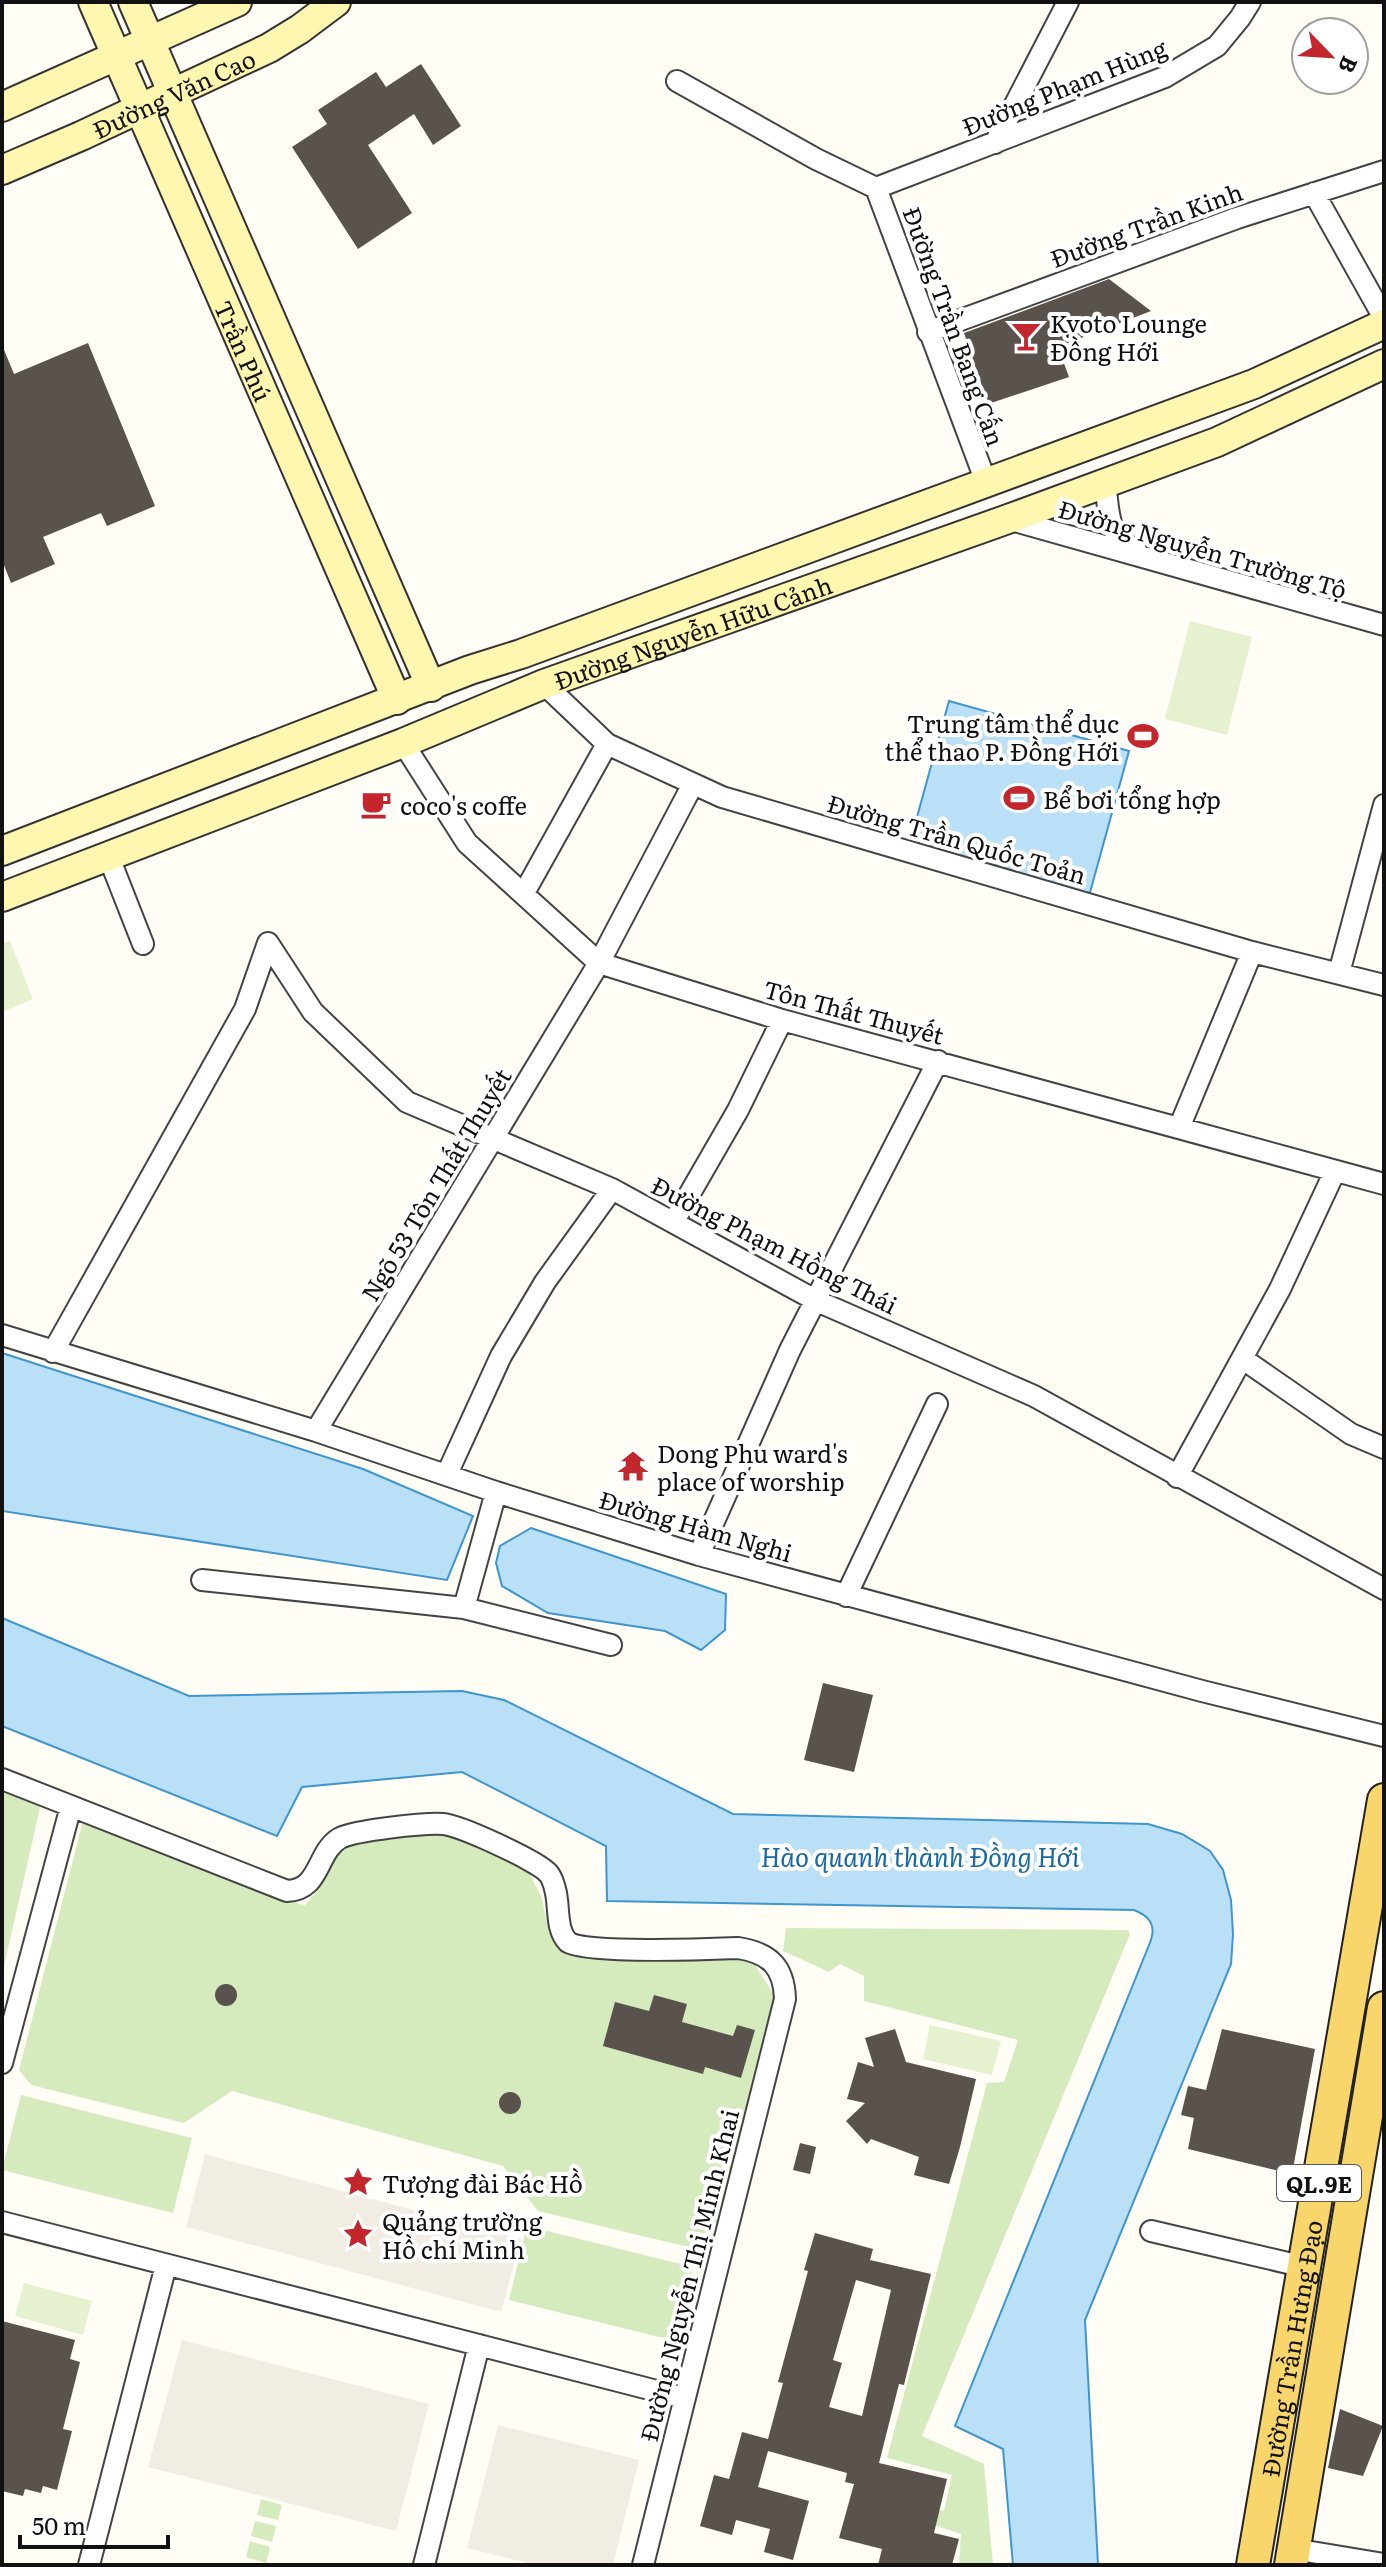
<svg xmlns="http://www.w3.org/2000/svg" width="1386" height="2567" viewBox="0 0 1386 2567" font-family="Literata,serif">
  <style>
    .green { fill: #d5ebbd }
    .pitch { fill: #e6f2cf }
    .plaza { fill: #f1ede2 }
    .water { fill: #b9e0f7; stroke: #3f96cf; stroke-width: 2 }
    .building { fill: #5a524d; fill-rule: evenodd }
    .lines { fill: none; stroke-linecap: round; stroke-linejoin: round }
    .street-casing { stroke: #444; stroke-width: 24 }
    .secondary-casing { stroke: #333; stroke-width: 32 }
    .primary-casing { stroke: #222; stroke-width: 36 }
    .street { stroke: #fff; stroke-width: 20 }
    .secondary { stroke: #fff6b0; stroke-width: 28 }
    .primary { stroke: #f9d66b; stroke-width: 32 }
    .labels { text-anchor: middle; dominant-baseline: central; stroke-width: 8; stroke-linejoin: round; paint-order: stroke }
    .shield { fill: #fff; stroke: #585858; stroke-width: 2 }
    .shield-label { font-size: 22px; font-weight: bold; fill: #111 }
    .street-label { font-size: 24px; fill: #111; stroke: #fff }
    .poi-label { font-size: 24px; fill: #111; stroke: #fff; text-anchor: start }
    .water-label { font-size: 26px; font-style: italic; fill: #1768a6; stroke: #fff }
  </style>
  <rect width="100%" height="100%" fill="#fffdf5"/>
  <path class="green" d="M2,1784l40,15 -40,176z
    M83,1821l222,85 15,-20 11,-28 14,-12 23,-8 77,-7 81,36 16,31 5,26 11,21 20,12 162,-3 15,11 19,30 -7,40 -58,217 -171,-41 -35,-45 -271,-75 -48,32 -153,-38 -12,-15z
    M786,1928l342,2 2,4 -208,502 62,28 9,101h-34l2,-31 -39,-13 3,-14 19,4 8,-36 -65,-17 100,-375 17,-1 14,-42 -154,-39v-25l-24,-12 -11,8 -46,-21z
    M21,2095l171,43 -19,75 -171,-43z
    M527,2226l166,41 -18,74 -166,-41z
    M261,2499l21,6 -4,15 -21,-5z
    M255,2521l21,5 -4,16 -21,-6z
    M250,2541l20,6 -4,16 -20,-6z"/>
  <path class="pitch" d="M1190,621l62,16 -25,98 -62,-16z
    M10,941l23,58 -31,13v-68z
    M930,2025l71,16 -9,34 -69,-16z
    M24,2283l68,18 -9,34 -68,-19z"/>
  <path class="plaza" d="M205,2154l316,85 -20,73 -315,-85z
    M182,2340l247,64 -33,127 -248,-64z
    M498,2425l141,35 -26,105h-78l-68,-17z"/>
  <path class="water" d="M949,701l180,50 -40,145 -180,-50z
    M2,1353l361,116 110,47 -26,64 -445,-69z
    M531,1528l195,66 -1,36 -24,20 -36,-19 -117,-18 -46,-27 -6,-23 4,-17z
    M2,1618l187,78 273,-5 42,9 229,114 415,10 34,10 28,17 13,19 8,30 2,34 -2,30 -146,356 13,245h-85l-10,-116 -48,-23 196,-486c5,-16 -2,-24 -17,-30l-527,-9 -1,-55 -144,-74 -160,15 -25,49 -275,-110z"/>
  <path class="building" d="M421,64l40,62 -28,19 -19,-31 -46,31 44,68 -54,36 -66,-102 35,-23 -9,-14 58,-38 10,15z
    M1109,279l42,32 -93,36 11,30 -81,27 -24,-71z
    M88,343l67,163 -48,20 -6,-13 -58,24 12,27 -44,19 -9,-23v-215l12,29z
    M823,1683l50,12 -19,77 -50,-12z
    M215 1995a11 11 0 1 1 22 0a11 11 0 1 1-22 0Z
    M654,1995l33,9 -5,18 51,14 4,-11 18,5 -14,48 -36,-11 -2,7 -100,-28 12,-44 34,9z
    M895,2029l11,33 70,17 -16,68 -11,37 -35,-9 5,-18 -48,-18 -4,5 -21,-23 19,-18 -18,-4 11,-37 16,5 -9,-29z
    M1222,2029l93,20 -23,125 -104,-25 6,-31 -13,-3 7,-29 18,4z
    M499 2103a11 11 0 1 1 22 0a11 11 0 1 1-22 0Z
    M800,2143l16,4 -6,27 -17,-4z
    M815,2233l58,16 -3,11 61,14 -27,111 -5,-1 -20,79 68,16 -13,54 25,6 -7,26h-74l4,-16 -43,-11 15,-54 -9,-2 2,-9 -79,-22 -10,36 51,14 -16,59 -29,-8 6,-23 -34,-9 -4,15 -32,-9 14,-51 15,4 13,-47 26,7 15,-56 -5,-1 30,-111 -4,-1zM856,2280l35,10 -29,126 -33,-9 13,-44 -9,-3z
    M2,2321l73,19 -5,19 10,3 -17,67 9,2 -15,59 -14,-4 -2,7 -16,-4 -2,7 -21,-5z
    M1340,2409l43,17 -20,50 -35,-8z"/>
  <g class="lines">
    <g class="street-casing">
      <path id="street" d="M677,81l139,78 60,29
        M995,143l73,-141
        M876,188l289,-111 52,-31 23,-28 10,-16
        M876,188l110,294
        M1314,193l70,125
        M928,332l309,-114 147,-47
        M1105,483c5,32 0,51 32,69
        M1008,519l376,106
        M544,684l63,60 115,53 530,155 132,33
        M403,743l64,100 132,120 183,57 602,164
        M108,855l35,89
        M524,893l83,-149
        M268,943l45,69 94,90 205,87 205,112 217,95 350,193
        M1339,973l45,-168
        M1179,1128l73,-176
        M674,1221l64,-111 44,-90
        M2,1335l314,96 180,61 203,63 503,136 182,45
        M53,1352l192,-343 23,-66
        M1243,1359l108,75 33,14
        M316,1431l283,-468 94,-179
        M447,1474l54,-118 44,-74 67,-93
        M1177,1477l103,-188 55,-118
        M699,1555l91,-205 148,-289
        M202,1580l262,28 32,-116
        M846,1596l91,-192
        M464,1608l147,37
        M2,1779l285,112c34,-1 29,-39 53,-53 17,-8 83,-15 103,-14 16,1 95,37 105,49 3,3 6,11 7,16 5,16 0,40 13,53 12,12 145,7 170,6 32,5 46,19 47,51l-142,566
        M2,2063l69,-257
        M2,2222l682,176
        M1151,2231l154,36
        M1293,2549l91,15
        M89,2565l77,-300
        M424,2565l55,-220"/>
    </g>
    <g class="secondary-casing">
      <g id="secondary">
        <path id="s1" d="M93,2l304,698"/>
        <path d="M133,2l298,685"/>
        <path d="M2,107l235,-105"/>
        <path id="s2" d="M2,170l79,-34 188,-88 31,-19 36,-27"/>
        <path d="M2,851l468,-181 51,-16 733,-270 130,-60"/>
        <path id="s3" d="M2,897l401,-154 141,-59 464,-165 209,-77 167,-78"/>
      </g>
    </g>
    <g class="primary-casing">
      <g id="primary">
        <path id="s4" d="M1253,2565l131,-765"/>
        <path d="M1291,2565l93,-557"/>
      </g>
    </g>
    <use href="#street" class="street"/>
    <use href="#secondary" class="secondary"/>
    <use href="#primary" class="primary"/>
  </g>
  <defs>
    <g id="bar-bare" transform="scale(2.4)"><path d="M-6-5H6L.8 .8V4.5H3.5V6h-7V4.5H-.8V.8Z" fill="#c4262e" stroke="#fff" stroke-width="2.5" paint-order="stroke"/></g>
    <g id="stadium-bare" transform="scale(2.4)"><path d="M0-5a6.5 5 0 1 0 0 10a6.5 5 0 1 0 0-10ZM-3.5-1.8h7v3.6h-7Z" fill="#c4262e" stroke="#fff" stroke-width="2.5" paint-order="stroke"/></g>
    <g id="cafe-bare" transform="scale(2.4)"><path d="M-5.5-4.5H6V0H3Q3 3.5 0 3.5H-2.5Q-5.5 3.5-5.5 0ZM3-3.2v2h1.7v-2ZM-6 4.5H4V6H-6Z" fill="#c4262e" stroke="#fff" stroke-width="2.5" paint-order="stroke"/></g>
    <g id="temple-bare" transform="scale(2.4)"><path d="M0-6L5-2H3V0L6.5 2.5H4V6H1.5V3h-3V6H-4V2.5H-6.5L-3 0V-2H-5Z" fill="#c4262e" stroke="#fff" stroke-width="2.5" paint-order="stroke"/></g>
    <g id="sight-bare" transform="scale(2.4)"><path d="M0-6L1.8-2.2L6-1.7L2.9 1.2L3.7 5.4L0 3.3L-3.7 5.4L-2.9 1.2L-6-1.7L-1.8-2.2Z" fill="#c4262e" stroke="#fff" stroke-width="2.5" paint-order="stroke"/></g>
  </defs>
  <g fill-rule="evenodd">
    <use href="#bar-bare" x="1026" y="336"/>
    <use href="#stadium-bare" x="1143" y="736"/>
    <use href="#stadium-bare" x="1019" y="798"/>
    <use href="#cafe-bare" x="376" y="804"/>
    <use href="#temple-bare" x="633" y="1466"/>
    <use href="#sight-bare" x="358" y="2182"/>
    <use href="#sight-bare" x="358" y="2234"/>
  </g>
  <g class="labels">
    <rect class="shield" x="1277" y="2165" width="84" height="36" rx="6"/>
    <g class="shield-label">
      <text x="1319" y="2183">QL.9E</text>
    </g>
    <g class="street-label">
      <text transform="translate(1064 86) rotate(-22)">Đường Phạm Hùng</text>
      <text stroke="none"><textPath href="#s2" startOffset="188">Đường Văn Cao</textPath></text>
      <text transform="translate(1146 224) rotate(-20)">Đường Trần Kinh</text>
      <text transform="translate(955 326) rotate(70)">Đường Trần Bang Cấn</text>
      <text stroke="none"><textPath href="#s1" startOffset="380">Trần Phú</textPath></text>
      <text transform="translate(1203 548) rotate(16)">Đường Nguyễn Trường Tộ</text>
      <text stroke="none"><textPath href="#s3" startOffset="740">Đường Nguyễn Hữu Cảnh</textPath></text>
      <text transform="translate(957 838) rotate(16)">Đường Trần Quốc Toản</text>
      <text transform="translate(854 1011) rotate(15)">Tôn Thất Thuyết</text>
      <text transform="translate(435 1184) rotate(-59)">Ngõ 53 Tôn Thất Thuyết</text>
      <text transform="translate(775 1244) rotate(27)">Đường Phạm Hồng Thái</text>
      <text transform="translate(696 1525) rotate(16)">Đường Hàm Nghi</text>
      <text transform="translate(688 2275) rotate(-76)">Đường Nguyễn Thị Minh Khai</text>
      <text stroke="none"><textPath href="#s4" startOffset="220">Đường Trần Hưng Đạo</textPath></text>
    </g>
    <g class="poi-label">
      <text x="1050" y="322">Kyoto Lounge<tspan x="1050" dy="28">Đồng Hới</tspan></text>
      <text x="1119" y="722" text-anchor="end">Trung tâm thể dục<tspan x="1119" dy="28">thể thao P. Đồng Hới</tspan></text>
      <text x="1043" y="798">Bể bơi tổng hợp</text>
      <text x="400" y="804">coco's coffe</text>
      <text x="657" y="1452">Dong Phu ward's<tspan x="657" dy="28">place of worship</tspan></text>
      <text x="382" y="2182">Tượng đài Bác Hồ</text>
      <text x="382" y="2220">Quảng trường<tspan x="382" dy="28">Hồ chí Minh</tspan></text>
    </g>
    <g class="water-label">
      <text x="920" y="1855">Hào quanh thành Đồng Hới</text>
    </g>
  </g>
  <rect width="1386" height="2567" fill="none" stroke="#111111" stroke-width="8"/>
  <g transform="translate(1330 56) rotate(115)"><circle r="38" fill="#ffffff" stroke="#a0a0a0" stroke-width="2"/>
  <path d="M0-6L14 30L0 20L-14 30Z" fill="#c4262e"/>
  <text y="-12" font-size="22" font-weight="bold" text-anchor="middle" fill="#111111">B</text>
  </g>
  <path d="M20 2535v12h148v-12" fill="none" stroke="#111111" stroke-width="4"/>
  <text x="32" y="2535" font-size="24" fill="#111111" stroke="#ffffff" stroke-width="6" paint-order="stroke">50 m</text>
</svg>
